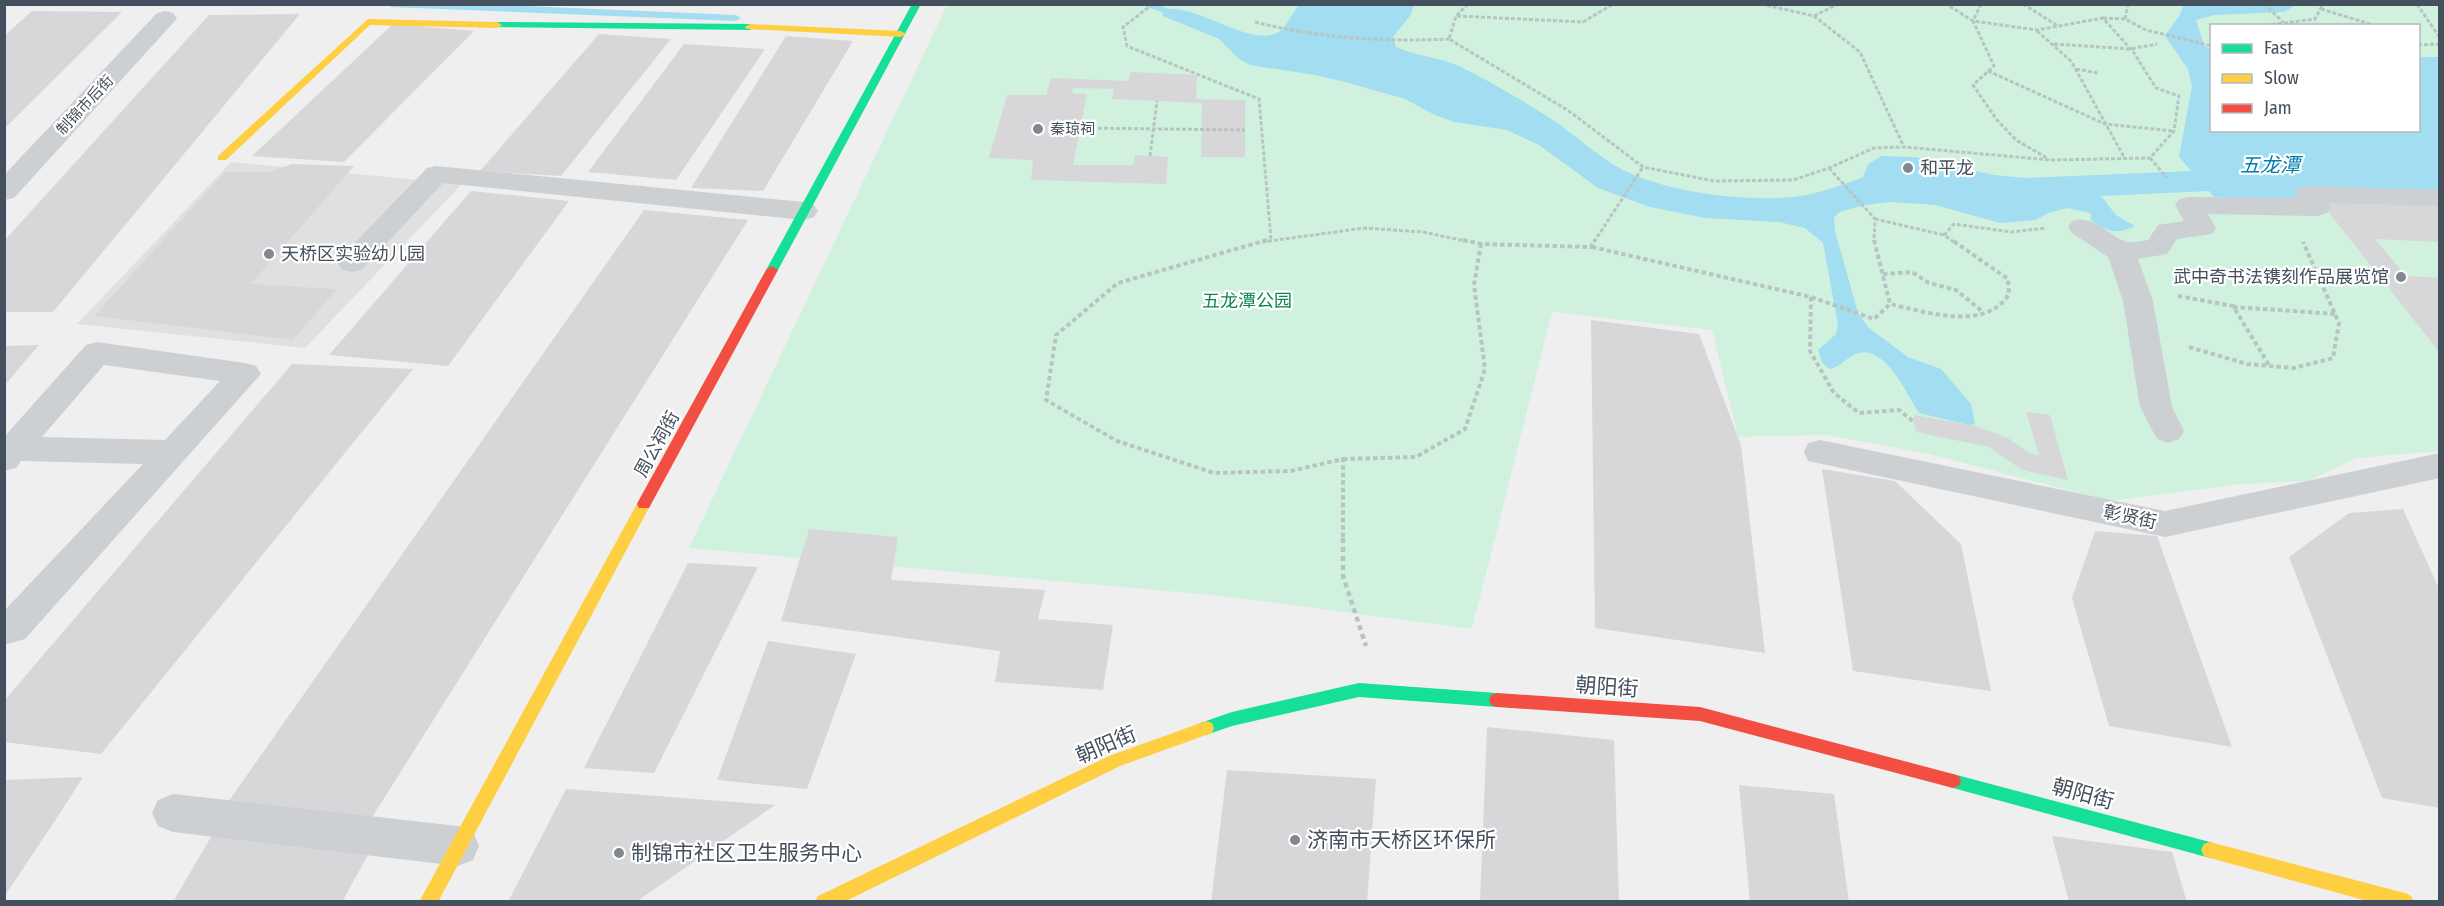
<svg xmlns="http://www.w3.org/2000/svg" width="2444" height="906" viewBox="0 0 2444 906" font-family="'Fira Sans Condensed','Noto Sans SC',sans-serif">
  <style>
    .education { fill: #e1e0e1 }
    .green { fill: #d1f1df; fill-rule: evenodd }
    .water { fill: #a2ddf2 }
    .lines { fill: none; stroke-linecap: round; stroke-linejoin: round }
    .stream { fill: #a2ddf2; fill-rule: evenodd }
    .building { fill: #d7d7d9 }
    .path-far2 { stroke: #b7c5c2; stroke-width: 3; stroke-dasharray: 4 2; stroke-linecap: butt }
    .path-far1 { stroke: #b7c5c2; stroke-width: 4; stroke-dasharray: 4.5 3; stroke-linecap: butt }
    .path { stroke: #b7c5c2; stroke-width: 4.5; stroke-dasharray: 5 4; stroke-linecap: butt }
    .street { fill: #cdd0d3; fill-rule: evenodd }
    .fast { fill: #16e098; fill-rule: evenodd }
    .slow { fill: #ffcf43; fill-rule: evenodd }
    .jam { fill: #f24e42; fill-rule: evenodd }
    .poi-dot { fill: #808890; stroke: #fff; stroke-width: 2 }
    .labels { text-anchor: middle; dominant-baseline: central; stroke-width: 4.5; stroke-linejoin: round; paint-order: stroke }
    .far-street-label { font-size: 15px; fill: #44505d; stroke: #fff }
    .far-poi-label { font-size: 15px; fill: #44505d; stroke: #fff; text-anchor: start }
    .poi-label { font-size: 18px; fill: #44505d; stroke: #fff; text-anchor: start }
    .park-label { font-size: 18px; fill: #0e8550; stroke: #fff }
    .street-label { font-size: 18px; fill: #44505d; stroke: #fff }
    .water-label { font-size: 20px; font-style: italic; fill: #017eac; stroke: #fff }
    .near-street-label { font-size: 21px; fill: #44505d; stroke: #fff }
    .near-poi-label { font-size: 21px; fill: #44505d; stroke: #fff; text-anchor: start }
  </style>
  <rect width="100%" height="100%" fill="#f0efef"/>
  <path class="education" d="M231,162l231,22 -157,164 -228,-24z"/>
  <path class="green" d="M947,5h1492v446l-82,7 -49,23 -67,3 -131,17 -181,-47 -102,-19 -89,2 -26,-107 -160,-18 -80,317 -250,-33 -533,-48zM2212,26h206v104h-206z"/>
  <path class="water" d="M1299,5h115l-4,11 -17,21 3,10c22,10 47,10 69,22 31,16 62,34 91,53 23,16 42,35 67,48 43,22 122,32 170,27 24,-3 48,-11 70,-20l5,-13 14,-8 33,1 79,18 32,3 165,-7 -12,-14 13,-71 -4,-17 -23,-33 14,-20 5,-11h112l-12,7 -70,3 -18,5 8,25 7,5 1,80h206l1,-73h20v138l-134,6 -91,-4 -5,-6 -108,5 15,19 19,11c-18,9 -28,6 -44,-6v-7l-24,-5 -19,5 -12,7 -36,3 -65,-18 -44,-3 -27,3 -24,7 -6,5 1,14 23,82 11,15 39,29 33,12 30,35 4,20 -6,1 -50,-12c-12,-18 -33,-67 -60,-60 -11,2 -18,14 -29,16l-8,-6 -4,-13 18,-16 2,-9 -15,-82 -18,-15 -26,-6 -73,-4 -56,-11 -52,-19 -59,-43 -32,-15 -53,-8 -19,-7 -30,-16 -60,-17 -30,-7 -65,-10 -11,-6 -20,-20 -56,-23 -1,-6c32,-10 90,41 118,21 7,-5 13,-19 19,-26z"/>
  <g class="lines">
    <path class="stream" d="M386,4h95l255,11 5,3 -5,3 -345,-14z
      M1138,4h18l29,11 -5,3z"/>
  </g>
  <path class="building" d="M32,11l90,1 -118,117v-93z
    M300,14l-247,298h-49v-71l205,-226z
    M393,24l81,7 -130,131 -92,-6z
    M599,34l72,5 -110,137 -81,-5z
    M786,36l67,5 -90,150 -72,-3z
    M684,44l81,5 -89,131 -88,-8z
    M1131,72l66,3 -1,24 49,1v57h-44l1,-54 -90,-4 2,-10 -41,-1 -1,5 15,1 -14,71h60l2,-10 33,2 -2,27 -135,-4 2,-20 -44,-2 18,-63h39l5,-17 77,3z
    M292,164l62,2 -103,118 86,5 -44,51 -199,-24 131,-144h44z
    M471,191l98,10 -121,165 -119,-11z
    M2319,200l121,3v39l-65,-3 31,37 34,2v75z
    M644,210l104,10 -382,607 -140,-22z
    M1591,320l108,14 42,111 24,208 -170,-25z
    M39,345l-35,41v-40z
    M292,364l121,5 -312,385 -97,-12v-41z
    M2026,412l24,3 18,65 -46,-10 -33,-23 -73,-15 -2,-10v-7l62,11 32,12 21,15 10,2z
    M1822,469l73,12 66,63 30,147 -138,-20z
    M2403,509l37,82v217l-58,-10 -93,-241 60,-44z
    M809,529l89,8 -7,43 154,10 -7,29 75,6 -10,65 -108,-8 5,-31 -219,-30z
    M2095,531l62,5 75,211 -123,-21 -37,-128z
    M688,563l70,4 -104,206 -70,-5z
    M768,641l88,13 -49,135 -90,-9z
    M1487,727l127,13 5,162h-139z
    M1227,770l149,9 -9,123h-156z
    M83,777l-21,33 -58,87v-117z
    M1739,785l95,9 15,108h-99z
    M566,789l209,16 -139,97h-128z
    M215,830l155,21 -28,51h-169z
    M2052,836l120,16 15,50h-118z"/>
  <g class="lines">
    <path class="path-far2" d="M1153,4l-30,23 4,19 132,53 12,140
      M1468,4l-12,12 -7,23 120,72 74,56 71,14 79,-1 36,-12 45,-20 30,-1 147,13 99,-2 24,-27 5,-35 -23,-8 -22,-35 -31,-35 -66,12 -64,-9 -27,-17
      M1761,4l53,12 46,36 44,95
      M1981,4l-8,17 21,45 -21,19 24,35 19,20 31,18
      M2023,4l35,22
      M2264,4l19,18
      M2417,4l23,34
      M2321,9l56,17
      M1457,16l126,6 30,-18
      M1814,16l24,-12
      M2103,18l22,1 21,11 66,16
      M2125,19l3,-15
      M1255,22c64,16 128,20 194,17
      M2260,26l55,-7 8,-15
      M2037,31l34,30 53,96
      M2054,44l76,5 27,-5
      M2418,45l22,-1
      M2076,69l22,4
      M1988,71l117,53 68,7
      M1080,128l165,2
      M1150,156l7,-55
      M2150,158l17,20
      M1829,168l46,51 -1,23
      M1875,219l69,16
      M1262,242l102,-14 59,4 47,10
      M1594,242l49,-75
      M1954,242l-10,-7 10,-11 57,8 35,-4"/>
    <path class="path-far1" d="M1267,240l-149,43 -62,52 -10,65 71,41 97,32 77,-2 52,-12v80
      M1463,240l18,4 110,3 4,-7
      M1874,240l16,64
      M1592,247l219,50 63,22 16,-15c35,8 96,28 119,-10l-1,-15 -56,-39
      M1883,274l29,-2 17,11 27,7 27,22
      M2178,296l55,10 36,59
      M1811,297l-1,54 24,42 25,20 40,-3 15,12
      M2233,307l103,7
      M2189,347l58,17 47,4 39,-10 6,-35 -36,-81
      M1343,459l73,-2 49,-28 20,-60 -11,-84 7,-41"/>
    <path class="path" d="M1343,538v38l23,70"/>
    <path class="street" d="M165,11l8,2 4,5 -4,5 -159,175 -10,2v-25l153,-162z
      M436,166l368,36 10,3 4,6 -4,6 -10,3 -361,-37 -81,87 -10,2 -10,-2 -4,-7 4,-7 85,-88z
      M2309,186l131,4v16l-112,-3 3,4 -4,6 -10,3 -109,-2 8,14 -4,6 -35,5 -10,15 -29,5 15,42 19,106 12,24 -5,8 -11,4 -11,-4 -17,-32 -17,-106 -15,-44 -36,-24 -4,-6 4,-6c23,-6 33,12 52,20 6,3 17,0 24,-1l10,-15 26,-4 -9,-16 4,-6 10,-2 109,1 -3,-4 4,-6z
      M97,342l148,21 11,3 5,8 -236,265 -21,6v-34l139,-147 -122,-3 -5,7 -12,3v-34l82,-92zM104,365l116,16 -55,59 -123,-3z
      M1820,440l345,71 275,-58v25l-275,59 -357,-76 -4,-9 4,-9z
      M173,794l285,32 15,6 6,14 -6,14 -15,6 -285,-34 -15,-6 -6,-13 6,-13z"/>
    <path class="fast" d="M912,4h9l-143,266 -6,4 -4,-1 -2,-3z
      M497,22l253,2 5,3 -5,3 -256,-3 -2,-2z
      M1359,683l138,10 6,2 2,5 -2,5 -6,2 -138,-10 -127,29 -26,9 -6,-2 -2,-5 2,-5 32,-11z
      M1953,774l257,68 6,2 3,6 -3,6 -6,2 -257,-70 -6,-2 -2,-5 2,-5z"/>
    <path class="slow" d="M368,19l129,3 5,3 -5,3 -127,-3 -144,135h-8v-4z
      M750,24l151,7 5,3 -5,3 -154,-8 -2,-2z
      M644,499l5,1 2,4 -213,398h-19l220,-402z
      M1206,721l6,2 2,5 -2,5 -92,33 -276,136h-29l3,-6 291,-140z
      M2210,842l195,51 6,3 3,6h-43l-161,-44 -6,-2 -3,-6 3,-6z"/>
    <path class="jam" d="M772,266l6,4 -129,238h-10l-2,-4 2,-4 127,-230z
      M1497,693l203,14 253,67 6,2 2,5 -2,5 -6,2 -253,-67 -203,-14 -6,-2 -2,-5 2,-5z"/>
  </g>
  <g class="poi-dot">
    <circle cx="1038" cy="129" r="6"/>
    <circle cx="1908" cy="168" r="6"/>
    <circle cx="269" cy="254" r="6"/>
    <circle cx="2401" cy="277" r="6"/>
    <circle cx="1295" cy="840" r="6"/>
    <circle cx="619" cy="853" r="6"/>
  </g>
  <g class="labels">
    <g class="far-street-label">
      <text transform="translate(85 105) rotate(-47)">制锦市后街</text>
    </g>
    <g class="far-poi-label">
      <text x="1050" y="129">秦琼祠</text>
    </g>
    <g class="poi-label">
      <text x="1920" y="168">和平龙</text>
      <text x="281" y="254">天桥区实验幼儿园</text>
      <text x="2389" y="277" text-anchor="end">武中奇书法镌刻作品展览馆</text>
    </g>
    <g class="park-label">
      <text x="1247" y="301">五龙潭公园</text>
    </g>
    <g class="street-label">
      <text transform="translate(657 444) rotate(-61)">周公祠街</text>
      <text transform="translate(2130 517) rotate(12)">彰贤街</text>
    </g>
    <g class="water-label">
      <text x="2270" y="165">五龙潭</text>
    </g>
    <g class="near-street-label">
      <text transform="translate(1607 687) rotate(4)">朝阳街</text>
      <text transform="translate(1106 745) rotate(-23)">朝阳街</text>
      <text transform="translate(2083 794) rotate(15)">朝阳街</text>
    </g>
    <g class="near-poi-label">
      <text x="1307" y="840">济南市天桥区环保所</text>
      <text x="631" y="853">制锦市社区卫生服务中心</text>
    </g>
  </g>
  <rect width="2444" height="906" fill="none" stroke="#44505d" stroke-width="12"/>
  <rect x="2210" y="24" width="210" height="108" fill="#ffffff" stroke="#b4b9be" stroke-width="1.5"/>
  <rect x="2222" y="44" width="30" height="9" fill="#16e098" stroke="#b4b9be" stroke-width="1.5"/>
  <text x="2264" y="54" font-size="18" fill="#44505d">Fast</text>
  <rect x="2222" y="74" width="30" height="9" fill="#ffcf43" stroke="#b4b9be" stroke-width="1.5"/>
  <text x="2264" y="84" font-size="18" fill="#44505d">Slow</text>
  <rect x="2222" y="104" width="30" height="9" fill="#f24e42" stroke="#b4b9be" stroke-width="1.5"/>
  <text x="2264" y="114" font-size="18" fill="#44505d">Jam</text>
</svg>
